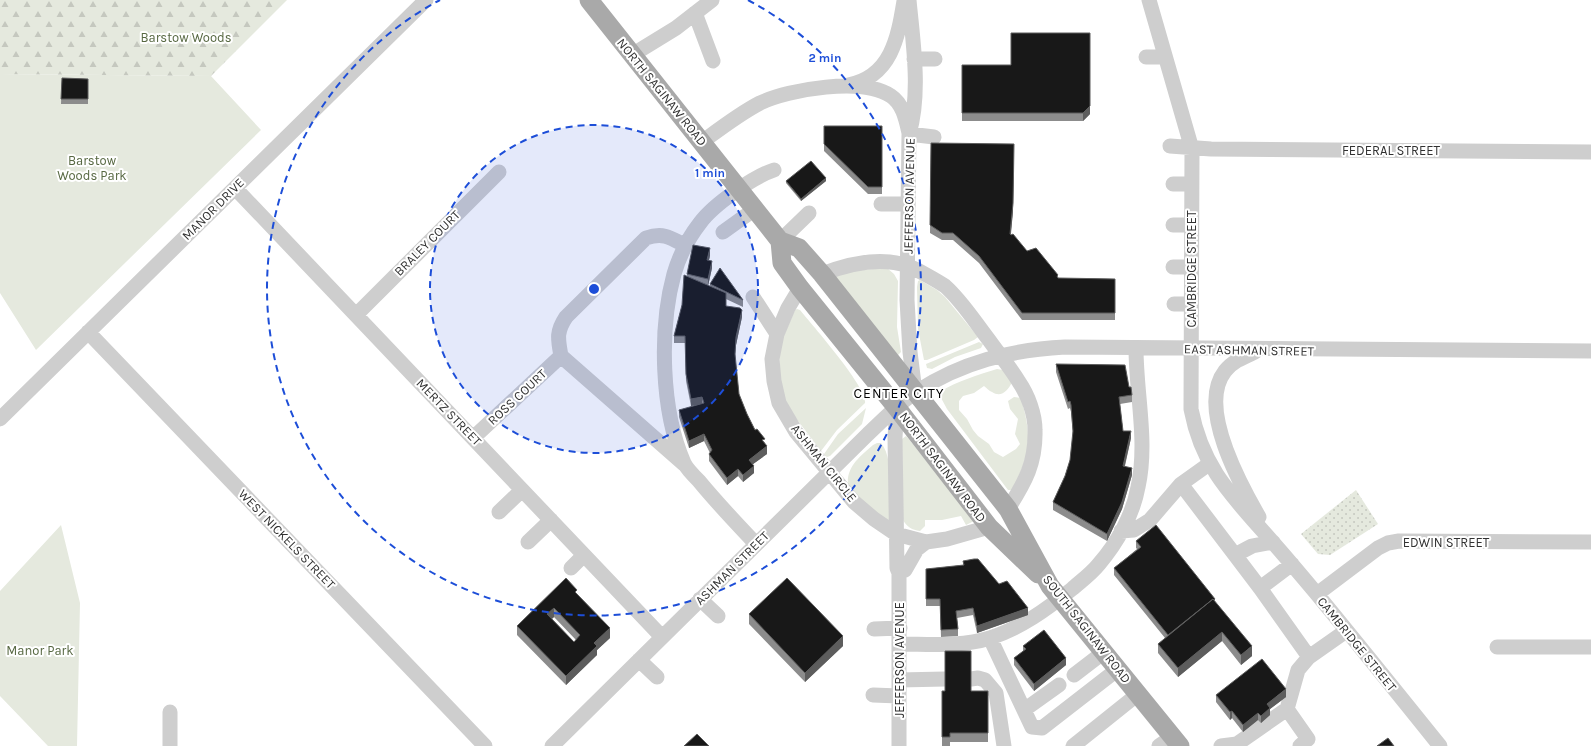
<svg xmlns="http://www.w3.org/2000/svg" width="1591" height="746" viewBox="0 0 1591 746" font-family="Karla,sans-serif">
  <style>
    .green { fill: #e5e9de }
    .forest { fill: url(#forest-firs) }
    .garden { fill: url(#garden-dots) }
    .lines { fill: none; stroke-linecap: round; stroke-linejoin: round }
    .minor { stroke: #cecece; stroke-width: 15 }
    .major { stroke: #a9a9a9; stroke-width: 19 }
    .wall { fill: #8c8c8c; fill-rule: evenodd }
    .shaded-wall { fill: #5d5d5d }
    .building { fill: #181818; stroke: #5d5d5d; fill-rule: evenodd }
    .ring { fill: none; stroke: #1d4ed8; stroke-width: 2; stroke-dasharray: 7 5 }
    .labels { text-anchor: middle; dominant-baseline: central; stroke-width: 4; stroke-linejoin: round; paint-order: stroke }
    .park-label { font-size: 13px; fill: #576842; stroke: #fff }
    .street-label { font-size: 13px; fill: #313131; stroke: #fff }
    .neighbourhood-label { font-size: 14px; letter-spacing: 1px; fill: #000; stroke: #fff }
    .centre { fill: #1d4ed8; stroke: #fff; stroke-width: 2 }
    .ring-label { font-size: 12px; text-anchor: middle; font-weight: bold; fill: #1d4ed8; stroke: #fff; stroke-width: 4; stroke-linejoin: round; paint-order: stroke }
  </style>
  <defs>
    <pattern id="forest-firs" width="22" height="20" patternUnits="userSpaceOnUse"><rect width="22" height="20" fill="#e5e9de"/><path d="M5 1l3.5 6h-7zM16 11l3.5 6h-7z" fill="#c5c8bf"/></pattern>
    <pattern id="garden-dots" width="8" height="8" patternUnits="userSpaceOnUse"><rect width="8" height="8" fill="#e5e9de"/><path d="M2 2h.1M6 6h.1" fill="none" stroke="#c5c8bf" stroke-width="1.8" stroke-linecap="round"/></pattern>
  </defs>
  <rect width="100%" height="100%" fill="#fff"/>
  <path class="green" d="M0,74l211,2 50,54 -225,220 -36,-57z
    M887,268l7,6 4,7 -1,46 4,25 -3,3 -63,-76 3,-6 8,-2z
    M920,280l17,10 8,7 33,40 -4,3 -47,20h-3l-6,-31 -1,-42 1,-6z
    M797,309l3,1c12,15 68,78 65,93l-28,27 -16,21 -26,-34 -11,-19 -4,-18 -1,-33 16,-37z
    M979,342l4,2 -2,4 -26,9 -23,12 -5,-1 -1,-4z
    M997,369l6,1 9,12c-4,9 -11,16 -20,10 -3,-1 -5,-4 -8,-6l-10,7 -11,3 -4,5v9l8,9 6,11 5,6 11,8 5,8 9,5 13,-8 4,-5 -5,-10 3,-15 -8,-10 -2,-8 6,-4 7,1c11,39 10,55 -9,92h-4l-61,-81 -7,-13v-4c17,-11 38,-17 57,-23z
    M866,408l-4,16 -32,32 -3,1 -2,-1 -1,-2 14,-20z
    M906,436l2,2 66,83 -8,4 -5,-9 -19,4h-17v6l-5,5c-8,-1 -13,-4 -17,-11l-1,-81z
    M877,443h4c13,15 9,55 9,75l-1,3 -11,-5 -30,-30c-2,-20 12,-29 25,-41z
    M61,525l19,78 -3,143h-29l-48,-50v-105z"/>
  <path class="forest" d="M0,0h287l-76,76 -211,-2z"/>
  <path class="garden" d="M1356,490l22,34 -48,31 -12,-1 -17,-20z"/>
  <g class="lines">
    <path class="minor" d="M909,0c4,43 12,92 0,134l-2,166 3,52 5,40
      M1149,0l43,149 -1,260c11,58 40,86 78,129 16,18 32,37 47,55 42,51 83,102 124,153
      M695,13l18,48
      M632,55l44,-27 36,-28
      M1146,57h19
      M914,59h21
      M848,85c43,-8 50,-47 56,-84
      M909,134l25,3
      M702,142c19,-14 37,-28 58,-39 30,-14 102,-26 131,-7 12,8 15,24 18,37
      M1170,146l41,3 380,3
      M1173,184h18
      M235,188l427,449
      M881,204h27
      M1173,225h18
      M723,232l32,-23
      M780,241l29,-28
      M1173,267h18
      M822,274c26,-10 58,-18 86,-8 7,2 31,16 37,20 17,15 30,36 44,54 10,14 21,27 30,42 9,13 16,32 16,48 1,33 -10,52 -27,79
      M800,288l-12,20 -11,26 -5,25 2,22 5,22 17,29 58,70 20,17 22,15 30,8 21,-3 42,-12
      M753,297l24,37
      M1174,304h17
      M356,315l143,-143
      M88,332l397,414
      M1255,352c-11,5 -22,9 -30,19 -28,36 15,113 34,146
      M897,408l-2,29 2,131 2,5v173
      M0,419l426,-419
      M473,438l88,-82
      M684,464l-123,-108c-3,-17 -5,-24 5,-39l80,-79c18,-6 25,0 40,8
      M1209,464l-28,20 54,71
      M499,512l23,-22
      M1121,531l13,-1 16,-10 31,-36
      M528,542l23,-22
      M756,544c-19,-20 -39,-41 -57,-63 -5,-5 -12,-12 -15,-18 -23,-52 -25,-134 -10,-189 5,-17 15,-37 26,-51 13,-18 53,-46 74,-53
      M1292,564l-32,24 49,69
      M571,568l13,-13
      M899,573l6,-3 12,-21 9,-7
      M1260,588l-25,-33 17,-9 21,-4
      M1317,594l61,-46 10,-5 11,-2 192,1
      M700,599l18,17
      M874,629l26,-1
      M990,638l42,89 10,1 76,-59
      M900,644c29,0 61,3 90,-6 31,-10 57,-29 82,-49 9,-8 19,-15 27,-25 18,-21 34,-49 39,-77 10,-45 -2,-93 -2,-139
      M1497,647h94
      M639,660l18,17
      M1074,675l30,-23
      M971,679l7,-1 7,2 11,13 8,53
      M899,680l46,-1
      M873,695l26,1
      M1287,709l11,-39 11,-13 37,-26
      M1024,710l35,-25
      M170,746v-34
      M552,746l316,-312c15,-14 31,-31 48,-42 46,-30 94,-42 149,-45l526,4
      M1073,746l65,-52
      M1159,746l13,-9
      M1221,746l16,-2 50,-35 21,30 -8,7"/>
    <path class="major" d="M589,0l191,241 19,7 23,26 186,235 42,77 130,160
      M780,241l2,22 18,25 97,120 92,119 49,47"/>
  </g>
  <path class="wall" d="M962,65l128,49 -7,7h-121z
    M62,78l26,1v25h-27z
    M824,126h58v68h-14l-44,-43z
    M931,143l82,68 -2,23 16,17 31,27 57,1v41h-93l-43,-57 -26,-23h-11l-12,-7z
    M786,181h40l-25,20 -15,-18z
    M710,256l-1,4 3,8 -4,18 2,1v-3l33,16v7l-17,-8v7l16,11 -6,28 -1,12 4,37 8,20 8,16 10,13 2,11 -14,10 1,9 -11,9 -5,-6 -11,9 -18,-24v-7l1,-1 -6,-12 -15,7 -10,-31v-7l19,-5 -7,1 -5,-25 -1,-38h-11v-7l8,-31 5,-31z
    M1056,364l73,23 3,8v7l-12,2 3,27 8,7 -6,28 7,9 -10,34 -15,32 -54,-31v-8l12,-26 5,-16 3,-26 -2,-22 -1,-4 -2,1 -12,-37z
    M1136,541l79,61 37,54 -11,9 -19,-24 -44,36 -20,-24v-9l7,-6 -51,-63v-7l23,-19 -1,-1z
    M963,561l36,23 29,31 -51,18 -4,-18 -16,3 1,11v7l-17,1 -1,-31h-14v-37l37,-4z
    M577,594l33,44 -13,12v5l-31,30 -49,-50v-9zM554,617l22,23 -2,2 -22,-23z
    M749,614l94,32 -38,36 -56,-58z
    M1023,646l43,19 -32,26 -20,-26v-7l9,-7z
    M942,691h46v51h-38v4h-8z
    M1216,695l70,2 -16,12v6l-9,8 -3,-3 -15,12 -11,-14 -2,2 -14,-18z"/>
  <path class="shaded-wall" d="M1090,106v8l-7,7v-8z
    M1014,144l-1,67 -3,30z
    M826,178v3l-25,20v-2z
    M710,248v8l-3,11v-7z
    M712,261v7l-4,18v-7z
    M742,310v7l-6,28v-8z
    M702,397v7l-11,2v-7z
    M1131,431v7l-8,35v-7z
    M704,434v7l-15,7v-7z
    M767,446v8l-18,13v-7z
    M754,466v7l-11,9v-7z
    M1132,468v7l-10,34 -15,32v-7z
    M738,469v7l-11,9v-7z
    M554,608v9l-7,6v-9z
    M1028,608v7l-51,18v-7z
    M610,628v10l-13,12v5l-31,30v-9l28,-33z
    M1222,632v9l-44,36v-9z
    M843,636v10l-38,36v-9z
    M1252,646v10l-11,9v-10z
    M1066,658v7l-32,26v-7z
    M1286,689v8l-16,12v6l-9,8v-7l6,-12z
    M1232,711v7l-2,2v-8z
    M1258,713v7l-15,12v-7z"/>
  <path class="building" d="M1011,33h79v73l-7,7h-121v-48h49z
    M62,78l26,1v20h-27z
    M824,126h58v61h-14l-44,-43z
    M931,143l83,1 -1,59 -3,31 1,1 2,-1 14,17 9,-3 22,27 -1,1 1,2 57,1v34h-93l-43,-57 -26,-23h-11l-12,-8z
    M811,161l15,17 -25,21 -15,-18z
    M693,245l17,3 -3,12 5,1 -4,18 -21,-5z
    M720,268l23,32 -33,-16z
    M684,275l42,18v13l14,2 2,2 -6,27 -1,17 4,40 8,20 8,16 2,-1 8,10 -3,1 5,6 -18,14 5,6 -11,9 -5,-6 -11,9 -18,-24 3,-4 -8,-16 -15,7 -10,-31 25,-7 -2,-6 -11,2 -5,-25 -1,-38h-11l8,-31z
    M1056,364l69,1 4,22h2l1,8 -13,2 4,34h8l-8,35 9,2 -10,34 -15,32 -54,-32 12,-26 5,-16 3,-29 -2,-26 -1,-4 -2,1z
    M1156,525l59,74 -1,1 -1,-1 -45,36 -54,-67 27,-21 -5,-6z
    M974,559h4l21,25 8,-3 21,27 -51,18 -4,-18 -17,3 2,18 -17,1 -1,-31h-14v-30l38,-4 -1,-4z
    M566,578l11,12 -2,2 35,36 -16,15 3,3 -31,30 -49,-50zM554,608l26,27 -6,7 -27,-28z
    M787,578l56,58 -38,37 -56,-59z
    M1213,599l39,47 -11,9 -19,-23 -44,36 -20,-24z
    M1044,630l22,28 -32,26 -20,-26 12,-9 -3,-3z
    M945,651h26v40h17v42h-38v4h-8v-46h3z
    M1262,659l24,30 -19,15 3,4 -9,8 -3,-3 -15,12 -11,-14 -2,1 -14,-17z
    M697,734l12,12h-25z
    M1388,738l6,8h-17z"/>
  <circle cx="594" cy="289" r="164" fill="#1d4ed8" fill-opacity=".12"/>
  <g class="ring">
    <circle cx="594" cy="289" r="164"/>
    <path d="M748 0A327 327 0 1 1 440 0"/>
  </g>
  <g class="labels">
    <g class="park-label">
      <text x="186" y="37">Barstow Woods</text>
      <text x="92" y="160">Barstow<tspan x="92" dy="15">Woods Park</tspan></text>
      <text x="40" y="650">Manor Park</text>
    </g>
    <g class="street-label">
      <text transform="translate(662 92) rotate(51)">NORTH SAGINAW ROAD</text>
      <text x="1391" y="150">FEDERAL STREET</text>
      <text transform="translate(909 196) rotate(-89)">JEFFERSON AVENUE</text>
      <text transform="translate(213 209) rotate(-45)">MANOR DRIVE</text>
      <text transform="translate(427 243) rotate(-45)">BRALEY COURT</text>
      <text transform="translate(1191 269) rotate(-90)">CAMBRIDGE STREET</text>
      <text transform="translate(1249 350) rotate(1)">EAST ASHMAN STREET</text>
      <text transform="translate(517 397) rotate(-43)">ROSS COURT</text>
      <text transform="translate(449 412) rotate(46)">MERTZ STREET</text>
      <text transform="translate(824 463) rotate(51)">ASHMAN CIRCLE</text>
      <text transform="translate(943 467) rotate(53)">NORTH SAGINAW ROAD</text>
      <text transform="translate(287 539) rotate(46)">WEST NICKELS STREET</text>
      <text x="1446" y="542">EDWIN STREET</text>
      <text transform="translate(732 568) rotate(-45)">ASHMAN STREET</text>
      <text transform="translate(1087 629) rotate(52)">SOUTH SAGINAW ROAD</text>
      <text transform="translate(1357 644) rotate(51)">CAMBRIDGE STREET</text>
      <text transform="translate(899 660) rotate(-90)">JEFFERSON AVENUE</text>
    </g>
    <g class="neighbourhood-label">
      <text x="899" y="393">CENTER CITY</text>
    </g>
  </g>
  <circle cx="594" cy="289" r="6" class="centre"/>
  <g class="ring-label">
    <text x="825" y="62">2 min</text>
    <text x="710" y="177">1 min</text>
  </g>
</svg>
